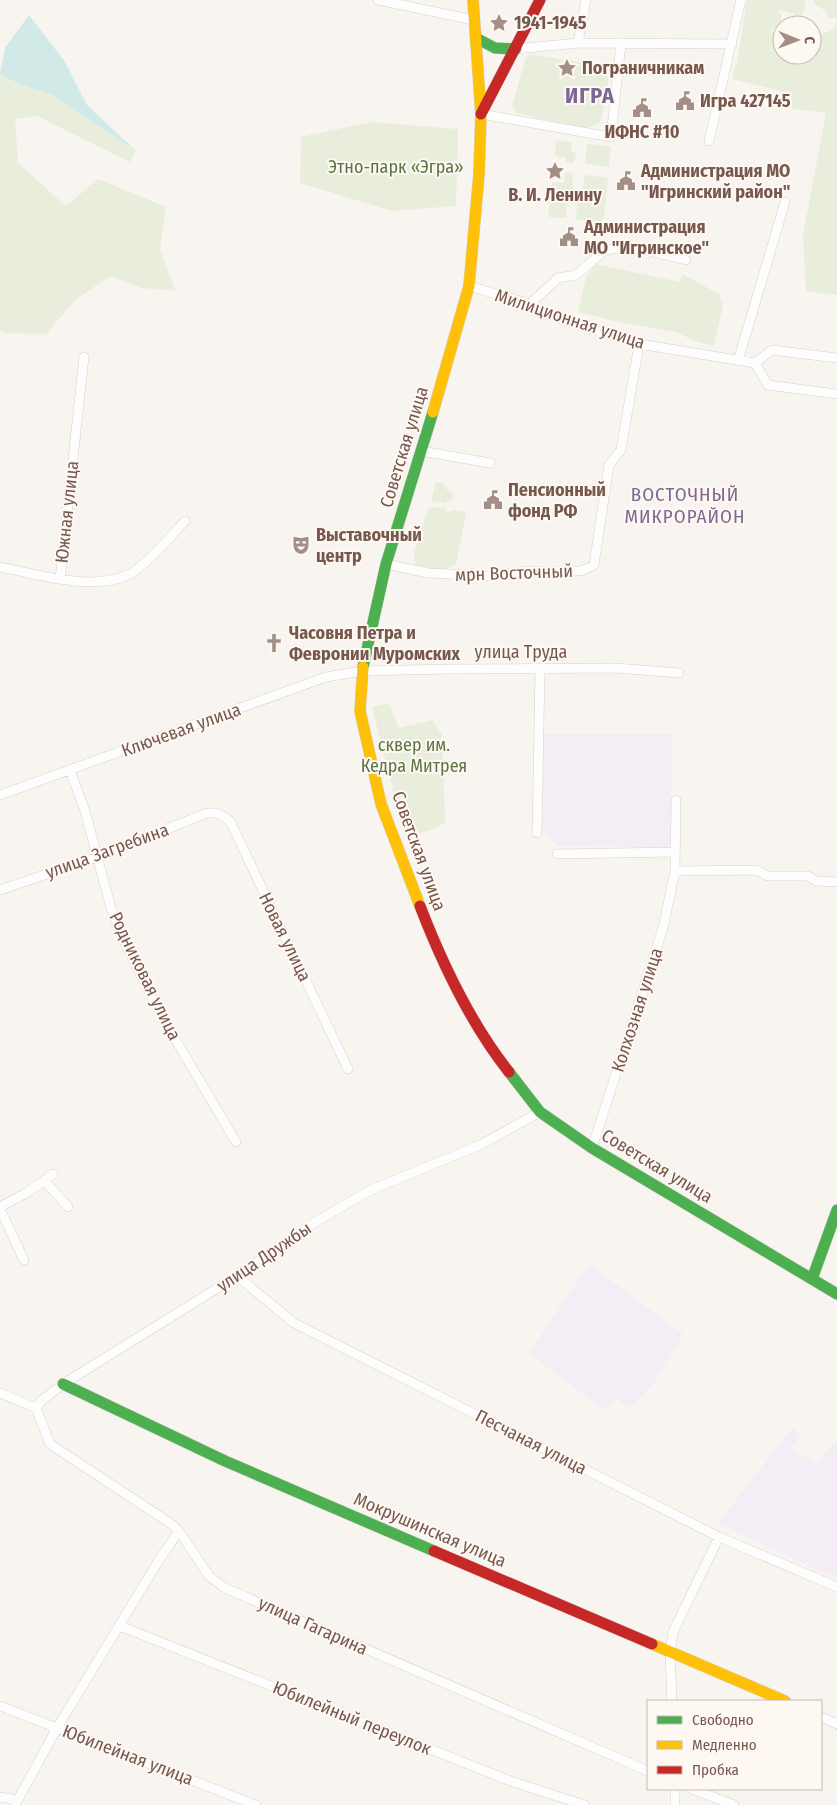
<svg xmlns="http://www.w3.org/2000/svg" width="837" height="1805" viewBox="0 0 837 1805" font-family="'Fira Sans Condensed',sans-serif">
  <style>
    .education { fill: #f4edf5 }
    .green { fill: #e8eedb }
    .water { fill: #d1eae8 }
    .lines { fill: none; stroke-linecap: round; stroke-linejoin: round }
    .street-casing { stroke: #d8d1cd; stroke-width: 10 }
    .fast-casing { stroke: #d8cfcb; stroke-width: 12 }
    .slow-casing { stroke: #d8cfcb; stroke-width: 12 }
    .jam-casing { stroke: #d8cfcb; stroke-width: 12 }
    .street { stroke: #fefdfd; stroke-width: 9 }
    .fast { stroke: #4caf50; stroke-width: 11 }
    .slow { stroke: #ffc107; stroke-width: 11 }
    .jam { stroke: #c62828; stroke-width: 11 }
    .labels { text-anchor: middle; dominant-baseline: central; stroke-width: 4; stroke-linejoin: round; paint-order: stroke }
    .poi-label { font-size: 18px; font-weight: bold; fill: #77584f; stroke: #fef8f3; text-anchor: start }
    .park-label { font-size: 18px; fill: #597644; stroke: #fef8f3 }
    .street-label { font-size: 18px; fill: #77584f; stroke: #fef8f3 }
    .neighbourhood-label { font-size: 19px; letter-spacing: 1px; fill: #7e6792; stroke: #fef8f3 }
    .district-label { font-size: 22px; font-weight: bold; letter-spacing: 1px; fill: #7e6792; stroke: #fef8f3 }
  </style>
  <rect width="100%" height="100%" fill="#f8f4f0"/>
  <path class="education" d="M543,734h129l-1,106 -4,8 -110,-2 -14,-15z
    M589,1264l94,70 -28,48 -25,26 -13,-9 -14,10 -74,-56z
    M792,1428l9,7 -10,13 24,16 22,-24v139l-119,-56z"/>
  <path class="green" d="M747,0h59l-3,14 -3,2 -23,-7 4,6v9l-10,7 11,4v20h30v-16l20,-9 5,-6v271l-31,-4 -3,-57 23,-119 -4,-3 -30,-3 -1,-13 -3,-3 -55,-14v-7l4,-10z
    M814,0h23v20l-2,-3 -6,2 -3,-8 -12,-7z
    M530,54l72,12c13,8 2,38 0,51l-3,6 -15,6 -68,-16 -3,-9 12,-45z
    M0,74l19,10 32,10 85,57 -6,11 -93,-46 -22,3 3,44 48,43 32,-27 68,28 -6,43 16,41 -34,-3 -32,-12 -35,24 -29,34 -43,-1 -3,-3z
    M371,122l87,7 -2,77 -64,5 -92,-28 1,-46z
    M556,140l16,3 -1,9h5l-2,11 -8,-1v-5l-11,-1z
    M587,144l24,2 -2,21 -24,-3z
    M565,172l8,1 -1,18h-4l-2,27 -18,-1 4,-35 12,1z
    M584,175l24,3 -4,40 -4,4 -24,-3 2,-26h5z
    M595,264l85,18 2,-8 37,20 4,12 -9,40 -19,-5 -19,-9 -52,-9 -46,-11 8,-35z
    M436,482l7,1 3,6 7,4 -1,8 -5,-1v3l-16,-2z
    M429,507l17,1 -1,3 6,1 1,-2 14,2 -10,52c-10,8 -31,10 -41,0l-1,-12z
    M389,703l10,25 33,-8 10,15 3,87c-9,9 -30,14 -42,9l-31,-124z"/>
  <path class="water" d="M29,15l36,47 22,43 49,46 -85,-57 -32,-10 -19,-10 5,-26z"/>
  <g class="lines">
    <g class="street-casing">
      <path id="street" d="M378,0l96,20
        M578,43l8,-43
        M516,49l62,-6 154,1
        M481,114l130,23 10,-94
        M709,141l32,-141
        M469,286l61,18 33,16 76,24 116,19 13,22 69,9
        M530,304l28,-26 18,-3 29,-25 14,-2 22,1 45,11
        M738,361l47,-159
        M755,363l17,-13 65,8
        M421,451l69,12
        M386,564l42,9 62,3 39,-5h52l13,-6 15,-100 12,-15 18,-106
        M0,567c37,7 102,28 136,3 18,-14 34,-33 49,-49
        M60,579l24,-222
        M70,770l15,41 26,97 15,37 35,70 75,127
        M0,795l326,-118 36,-6 87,-2 167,-1 63,5
        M537,833l3,-163
        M557,854l117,-2
        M675,871l81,-1 12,6h40l8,5 21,1
        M0,890l97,-33 110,-44c10,-1 15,2 23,8l118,248
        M592,1148l71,-220 12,-57 1,-71
        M45,1181l23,26
        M0,1207l28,-15 25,-18
        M0,1209l24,51
        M237,1276l57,47 425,214 118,50
        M0,1393l36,15
        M36,1408l14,36 120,79 9,8 30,45 16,12 423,183
        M36,1408l6,-8 21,-16 174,-108 80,-55 54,-31 111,-46 58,-32
        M120,1626l393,156 72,23
        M672,1701l-2,-49 3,-20 46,-95
        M0,1706l256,99
        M821,1717l16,7
        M675,1789v16
        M692,1789l42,16
        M0,1797l17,3
        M15,1805l42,-77 102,-168 20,-29"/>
    </g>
    <g class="fast-casing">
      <path id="fast" d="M476,38l19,10 21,1
        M363,667l23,-103 47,-152
        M509,1072l31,40 52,36 245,146
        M812,1279l25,-69
        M63,1384l162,77 209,90"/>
    </g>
    <g class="slow-casing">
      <path id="slow" d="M433,412l36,-126 10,-112 2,-60 -8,-114
        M363,667l-3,44 21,93 39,102
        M652,1644l133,57"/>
    </g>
    <g class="jam-casing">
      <path id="jam" d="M481,114l59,-114
        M420,906c22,57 50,117 89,166
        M434,1551l218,93"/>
    </g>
    <use href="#street" class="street"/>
    <use href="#fast" class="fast"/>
    <use href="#slow" class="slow"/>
    <use href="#jam" class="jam"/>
  </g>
  <defs>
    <g id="sight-bare" transform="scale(1.5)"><path d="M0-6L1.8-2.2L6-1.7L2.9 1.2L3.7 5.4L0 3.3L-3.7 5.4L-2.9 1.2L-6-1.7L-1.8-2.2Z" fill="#a48f87" stroke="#fef8f3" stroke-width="2.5" paint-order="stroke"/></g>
    <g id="civic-bare" transform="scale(1.5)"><path d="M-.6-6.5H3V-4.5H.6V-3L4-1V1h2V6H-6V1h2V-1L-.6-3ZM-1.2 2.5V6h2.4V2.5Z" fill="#a48f87" stroke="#fef8f3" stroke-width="2.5" paint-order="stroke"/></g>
    <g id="theatre-bare" transform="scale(1.5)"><path d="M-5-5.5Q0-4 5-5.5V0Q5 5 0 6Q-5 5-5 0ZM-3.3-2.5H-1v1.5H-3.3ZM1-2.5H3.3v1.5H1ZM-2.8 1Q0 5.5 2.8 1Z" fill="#a48f87" stroke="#fef8f3" stroke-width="2.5" paint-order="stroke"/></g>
    <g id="church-bare" transform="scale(1.5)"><path d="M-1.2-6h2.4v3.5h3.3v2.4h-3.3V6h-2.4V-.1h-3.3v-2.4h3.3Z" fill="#a48f87" stroke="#fef8f3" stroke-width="2.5" paint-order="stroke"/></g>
  </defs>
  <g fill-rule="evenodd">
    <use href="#sight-bare" x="499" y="23"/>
    <use href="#sight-bare" x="567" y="68"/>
    <use href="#civic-bare" x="685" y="101"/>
    <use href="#civic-bare" x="642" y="108"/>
    <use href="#sight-bare" x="555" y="171"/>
    <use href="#civic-bare" x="626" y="181"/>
    <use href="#civic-bare" x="569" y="237"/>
    <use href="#civic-bare" x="493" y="500"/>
    <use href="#theatre-bare" x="301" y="545"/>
    <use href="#church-bare" x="274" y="643"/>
  </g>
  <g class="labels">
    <g class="poi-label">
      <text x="514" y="23">1941-1945</text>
      <text x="582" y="68">Пограничникам</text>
      <text x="700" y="101">Игра 427145</text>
      <text x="642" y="132" text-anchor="middle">ИФНС #10</text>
      <text x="641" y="171">Администрация МО<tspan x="641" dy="21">"Игринский район"</tspan></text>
      <text x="555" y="195" text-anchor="middle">В. И. Ленину</text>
      <text x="584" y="227">Администрация<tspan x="584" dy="21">МО "Игринское"</tspan></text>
      <text x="508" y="490">Пенсионный<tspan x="508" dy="21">фонд РФ</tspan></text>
      <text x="316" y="535">Выставочный<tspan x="316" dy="21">центр</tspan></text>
      <text x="289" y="633">Часовня Петра и<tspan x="289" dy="21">Февронии Муромских</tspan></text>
    </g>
    <g class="park-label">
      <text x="396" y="167">Этно-парк «Эгра»</text>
      <text x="414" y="745">сквер им.<tspan x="414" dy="21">Кедра Митрея</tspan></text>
    </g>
    <g class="street-label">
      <text transform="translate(570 319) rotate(18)">Милиционная улица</text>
      <text transform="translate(404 447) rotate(-73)">Советская улица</text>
      <text transform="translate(67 512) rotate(-84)">Южная улица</text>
      <text transform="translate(514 573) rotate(-2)">мрн Восточный</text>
      <text x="521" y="652">улица Труда</text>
      <text transform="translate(181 730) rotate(-20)">Ключевая улица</text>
      <text transform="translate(107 851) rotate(-20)">улица Загребина</text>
      <text transform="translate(419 851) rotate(70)">Советская улица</text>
      <text transform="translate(285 937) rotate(64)">Новая улица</text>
      <text transform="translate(145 976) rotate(64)">Родниковая улица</text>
      <text transform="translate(637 1010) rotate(-72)">Колхозная улица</text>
      <text transform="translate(657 1166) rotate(31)">Советская улица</text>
      <text transform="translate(264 1257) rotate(-34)">улица Дружбы</text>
      <text transform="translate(531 1442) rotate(27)">Песчаная улица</text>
      <text transform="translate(430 1530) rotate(23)">Мокрушинская улица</text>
      <text transform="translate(313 1626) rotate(24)">улица Гагарина</text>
      <text transform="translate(352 1718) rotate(22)">Юбилейный переулок</text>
      <text transform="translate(128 1755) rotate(21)">Юбилейная улица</text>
    </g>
    <g class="neighbourhood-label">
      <text x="685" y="494">ВОСТОЧНЫЙ<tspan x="685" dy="22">МИКРОРАЙОН</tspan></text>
    </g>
    <g class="district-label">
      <text x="590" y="95">ИГРА</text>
    </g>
  </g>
  <rect x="647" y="1700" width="175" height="90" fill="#fef8f3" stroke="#c8b8b1"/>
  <rect x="657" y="1716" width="25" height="8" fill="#4caf50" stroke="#c8b8b1"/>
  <text x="692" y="1725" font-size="15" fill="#77584f">Свободно</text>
  <rect x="657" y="1741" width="25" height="8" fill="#ffc107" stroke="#c8b8b1"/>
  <text x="692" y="1750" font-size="15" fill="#77584f">Медленно</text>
  <rect x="657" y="1766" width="25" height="8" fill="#c62828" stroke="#c8b8b1"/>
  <text x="692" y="1775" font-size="15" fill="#77584f">Пробка</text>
  <g transform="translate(797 40) rotate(91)"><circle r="24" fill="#fef8f3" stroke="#c8b8b1"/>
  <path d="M0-4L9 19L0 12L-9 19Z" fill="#a48f87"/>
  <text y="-8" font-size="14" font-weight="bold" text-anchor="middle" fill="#77584f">С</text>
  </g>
</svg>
